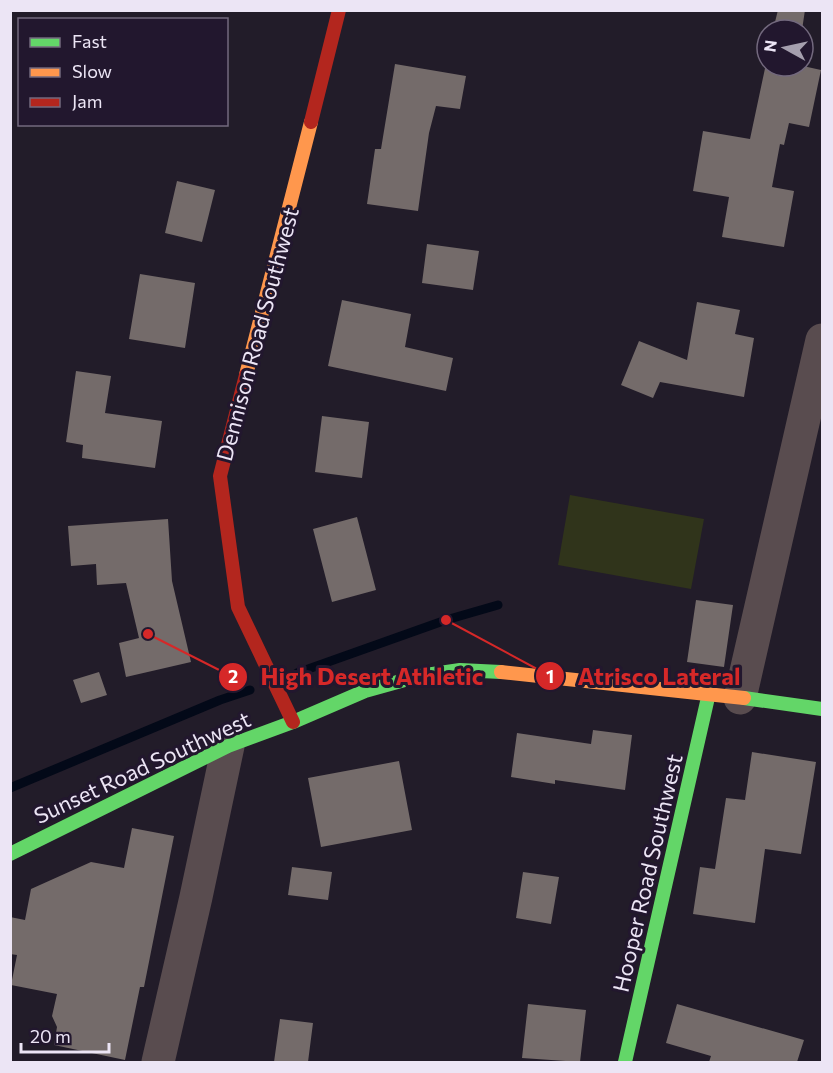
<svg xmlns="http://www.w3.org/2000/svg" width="833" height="1073" viewBox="0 0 833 1073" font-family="Commissioner,sans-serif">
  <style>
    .green { fill: #30341b }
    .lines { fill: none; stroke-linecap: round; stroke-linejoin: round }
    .stream { stroke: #030918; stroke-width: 9 }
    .building { fill: #746b6a }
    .street { stroke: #594c4f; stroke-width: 33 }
    .fast { stroke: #63d668; stroke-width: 14 }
    .slow { stroke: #ff974d; stroke-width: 14 }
    .jam { stroke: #b3261e; stroke-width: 14 }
    .labels { text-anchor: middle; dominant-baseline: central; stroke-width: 6; stroke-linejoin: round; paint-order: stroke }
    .street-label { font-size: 22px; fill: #ece5f5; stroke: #22172e }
    .leader { fill: none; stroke: #d62828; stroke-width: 2 }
    .callout-dot { fill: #d62828; stroke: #22172e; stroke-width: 2 }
    .mark-label { font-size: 18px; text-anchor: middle; font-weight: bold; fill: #fff }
    .callout-label { font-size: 24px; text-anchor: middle; font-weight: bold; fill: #d62828; stroke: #22172e; stroke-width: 6; stroke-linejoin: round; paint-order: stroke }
  </style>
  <rect width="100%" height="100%" fill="#221c29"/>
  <path class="green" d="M570,495l134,24 -13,70 -133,-24z"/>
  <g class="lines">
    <path class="stream" d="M297,673l149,-53 52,-15
      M10,788l210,-88 30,-10"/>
  </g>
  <path class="building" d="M778,10h27l-3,20h-29z
    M767,59v7h36l18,4 -12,57 -20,-4 -5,22 -4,-1 -8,43 22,4 -10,56 -62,-10 7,-40 -36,-6 10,-60 47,8z
    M395,64l71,12 -6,33 -24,-3 -7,27 -11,78 -51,-7 8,-55h6z
    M177,181l38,9 -13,52 -37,-9z
    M427,244l52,7 -6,39 -51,-7z
    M140,274l55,9 -10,65 -56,-9z
    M342,300l69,14 -6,33 48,11 -7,33 -118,-25z
    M697,302l43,8 -5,24 19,4 -10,59 -84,-15 -7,16 -32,-13 18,-44 48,19z
    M76,371l35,5 -6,37 57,8 -7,47 -73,-10 1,-13 -17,-3z
    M322,416l47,6 -7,56 -47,-6z
    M357,517l19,73 -44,12 -19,-73z
    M168,519l4,62 19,81 -65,15 -7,-34 20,-5 -13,-55 -29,2 -1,-21 -25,2 -3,-40z
    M696,600l37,5 -9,62 -37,-5z
    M99,672l8,23 -26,8 -8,-23z
    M593,730l39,5 -7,55 -70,-10v4l-44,-7 6,-44 74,11z
    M752,752l64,10 -15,92 -36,-5 -10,74 -62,-9 7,-47 15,2 11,-71 19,2z
    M399,761l13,69 -91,17 -13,-69z
    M132,828l42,8 -30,151h-4l-15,73 -71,-15 3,-18 -5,-11 5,-22 -46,-9 6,-30 -7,-1v-37l15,3 6,-31 60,-27 33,6z
    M292,867l40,5 -4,28 -40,-5z
    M523,872l36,5 -8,47 -35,-6z
    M528,1004l58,6 -6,52 -58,-4z
    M677,1004l127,36 -7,22h-88l2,-6 -45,-13z
    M280,1019l33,4 -5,39h-34z"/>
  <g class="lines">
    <path class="street" d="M740,698l82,-358
      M158,1062l38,-165 32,-151"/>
    <path class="fast" d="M744,698l78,11
      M10,854l218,-108 65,-24 72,-31 54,-15 41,-6 41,2
      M625,1062l84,-369"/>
    <path class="slow" d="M246,375l65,-253
      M501,672l243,26"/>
    <path class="jam" d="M311,122l28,-112
      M246,375l-26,101 18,131 55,115"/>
  </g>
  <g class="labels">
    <g class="street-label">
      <text transform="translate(257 334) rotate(-75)">Dennison Road Southwest</text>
      <text transform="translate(142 767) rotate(-25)">Sunset Road Southwest</text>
      <text transform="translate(647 873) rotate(-77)">Hooper Road Southwest</text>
    </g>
  </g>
  <path class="leader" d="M446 620L550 676M148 634L233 677"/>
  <g class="callout-dot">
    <circle cx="446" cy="620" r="6"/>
    <circle cx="148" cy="634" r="6"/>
    <circle cx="550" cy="676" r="15"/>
    <circle cx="233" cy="677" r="15"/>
  </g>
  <g class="mark-label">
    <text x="550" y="683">1</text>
    <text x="233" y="683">2</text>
  </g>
  <g class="callout-label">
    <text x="659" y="685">Atrisco Lateral</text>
    <text x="372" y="685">High Desert Athletic</text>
  </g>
  <rect width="833" height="1073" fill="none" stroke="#ece5f5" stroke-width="24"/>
  <rect x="18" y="18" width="210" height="108" fill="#22172e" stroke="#73697e" stroke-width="1.5"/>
  <rect x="30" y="38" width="30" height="9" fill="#63d668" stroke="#73697e" stroke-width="1.5"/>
  <text x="72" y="48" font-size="18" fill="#ece5f5">Fast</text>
  <rect x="30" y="68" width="30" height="9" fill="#ff974d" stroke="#73697e" stroke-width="1.5"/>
  <text x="72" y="78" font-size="18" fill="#ece5f5">Slow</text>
  <rect x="30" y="98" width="30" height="9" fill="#b3261e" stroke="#73697e" stroke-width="1.5"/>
  <text x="72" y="108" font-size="18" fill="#ece5f5">Jam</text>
  <g transform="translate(785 48) rotate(278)"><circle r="28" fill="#22172e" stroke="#73697e" stroke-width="1.5"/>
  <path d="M0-4.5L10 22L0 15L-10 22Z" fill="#a59fae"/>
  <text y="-9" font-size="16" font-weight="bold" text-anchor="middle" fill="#ece5f5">N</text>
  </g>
  <path d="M21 1043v9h88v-9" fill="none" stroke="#ece5f5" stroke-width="3"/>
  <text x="30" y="1043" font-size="18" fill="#ece5f5" stroke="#22172e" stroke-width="4.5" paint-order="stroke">20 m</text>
</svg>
